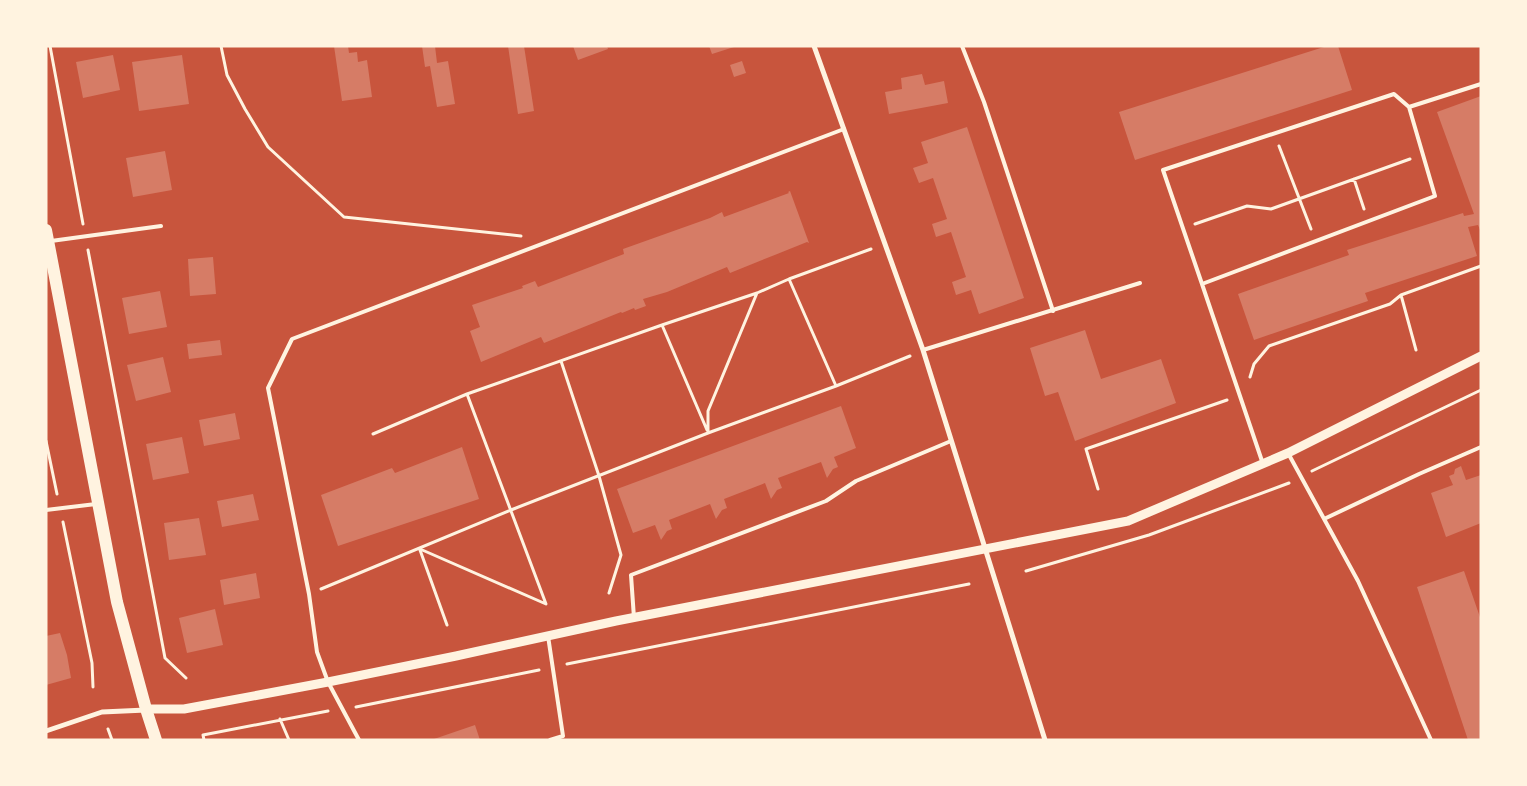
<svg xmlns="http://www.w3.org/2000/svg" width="1527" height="786" viewBox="0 0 1527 786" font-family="'Space Grotesk',sans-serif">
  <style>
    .building { fill: #d67c66 }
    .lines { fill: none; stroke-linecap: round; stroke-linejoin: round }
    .path { stroke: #fff3e0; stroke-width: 3 }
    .service { stroke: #fff3e0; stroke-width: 4 }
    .minor { stroke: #fff3e0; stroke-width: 5 }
    .tertiary { stroke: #fff3e0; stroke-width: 9 }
    .primary { stroke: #fff3e0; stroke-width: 12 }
  </style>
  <rect width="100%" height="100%" fill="#c8553d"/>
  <path class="building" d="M334,46h14l1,7 8,-1 1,10 9,-2 5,37 -30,4z
    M422,46h13l2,17 11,-2 7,43 -18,3 -7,-41 -5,1z
    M508,46h16l10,65 -16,3z
    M573,46h34l1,3 -30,11z
    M709,46h25v1l-22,7z
    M1327,46h11l14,44 -217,70 -16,-48z
    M113,55l7,35 -37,8 -7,-36z
    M182,55l7,49 -50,7 -7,-49z
    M742,61l4,12 -12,4 -4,-12z
    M922,74l3,11 19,-4 4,22 -59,11 -4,-22 17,-3 -1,-11z
    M1481,96v136l-3,-7 -10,2 9,29 -112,37 3,8 -114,39 -16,-46 111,-39 -2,-5 116,-37 1,3 10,-2 -37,-102z
    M967,127l57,171 -45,16 -8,-24 -15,5 -4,-13 14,-5 -15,-45 -15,5 -4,-13 15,-5 -14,-41 -14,5 -6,-15 15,-5 -7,-21z
    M165,151l7,39 -39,7 -7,-39z
    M790,191l19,52 -2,-1 -77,31 -3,-6 -60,25 -24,7 3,7 -11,4 -1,-2 -12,5 -1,-1 -77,31 -3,-6 -60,25 -11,-31 10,-4 -8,-22 51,-17 -1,-2 13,-5 3,6 86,-33 -1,-5 87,-31 12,-6 2,5 65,-24 -1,-1z
    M213,257l3,37 -26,2 -2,-37z
    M160,291l7,36 -38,7 -7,-36z
    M1085,330l16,49 60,-20 15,44 -101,38 -17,-49 -13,4 -15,-48z
    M220,340l2,15 -33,4 -2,-15z
    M163,357l8,35 -35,9 -9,-36z
    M841,406l15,42 -22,9 4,10 -5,2 -6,9 -6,-16 -43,16 4,10 -5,2 -6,9 -6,-16 -41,16 3,9 -5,2 -6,9 -6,-15 -41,16 3,9 -5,2 -6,9 -6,-15 -22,8 -16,-44z
    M235,413l5,26 -36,7 -5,-26z
    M182,437l7,36 -36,7 -7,-36z
    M462,447l17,52 -141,47 -17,-51 71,-27 3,5z
    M1461,466l5,14 15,-5v48l-35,14 -15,-44 22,-8 -4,-9 5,-2 1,-5z
    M253,494l6,26 -37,7 -5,-26z
    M199,518l7,37 -37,5 -5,-37z
    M1464,571l17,49v120h-13l-51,-153z
    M256,573l4,25 -36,7 -4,-25z
    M215,609l8,36 -36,8 -8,-35z
    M60,633l7,22 4,23 -25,7v-49z
    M475,725l5,15h-46v-1z"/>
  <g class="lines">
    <path class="path" d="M50,46l33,178
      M221,46l6,29 18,34 23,38 76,70 177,19
      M1279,146l32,83
      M1354,179l10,30
      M1195,224l52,-18 24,3 139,-50
      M88,250l77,408 21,20
      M789,279l47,107
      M1401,295l15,55
      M662,325l45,105
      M561,361l38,115 22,79 -12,38
      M1250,377l4,-13 15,-18 121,-42 11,-9 80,-29
      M708,433v-22l49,-118
      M373,434l94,-40
      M46,441l11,53
      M1312,471l169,-81
      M1098,489l-12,-40 141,-49
      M63,522l29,141 1,24
      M420,549l126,55 -79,-210 195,-69 95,-32 32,-14 82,-30
      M420,550l27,75
      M1026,571l123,-36 140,-52
      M321,589l190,-79 197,-77 128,-47 74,-30
      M567,664l402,-80
      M356,707l183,-37
      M280,719l9,21
      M108,729l4,11
      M204,740l-1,-5 125,-24"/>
    <path class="service" d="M962,46l22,56 69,209
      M1394,94l15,13 26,89 -233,88 -39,-114z
      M1409,107l72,-23
      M51,241l110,-15
      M1202,284l61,180
      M923,350l217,-67
      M1288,453l70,128 73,159
      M46,510l50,-6
      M1324,519l95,-45 62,-27
      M634,618l-3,-43 195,-74 30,-20 95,-40
      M548,636l15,100 -13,4
      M359,740l-31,-58 -11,-30 -8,-58 -41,-206 24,-49 552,-210"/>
    <path class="minor" d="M814,46l109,304 122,390
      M46,731l56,-19 44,-2"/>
    <path class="tertiary" d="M146,709h38l144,-27 128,-26 160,-35 512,-100 160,-68 193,-97"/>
    <path class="primary" d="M46,230l71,372 29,107 10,31"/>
  </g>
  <rect width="1527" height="786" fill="none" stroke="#fff3e0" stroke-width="95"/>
</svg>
